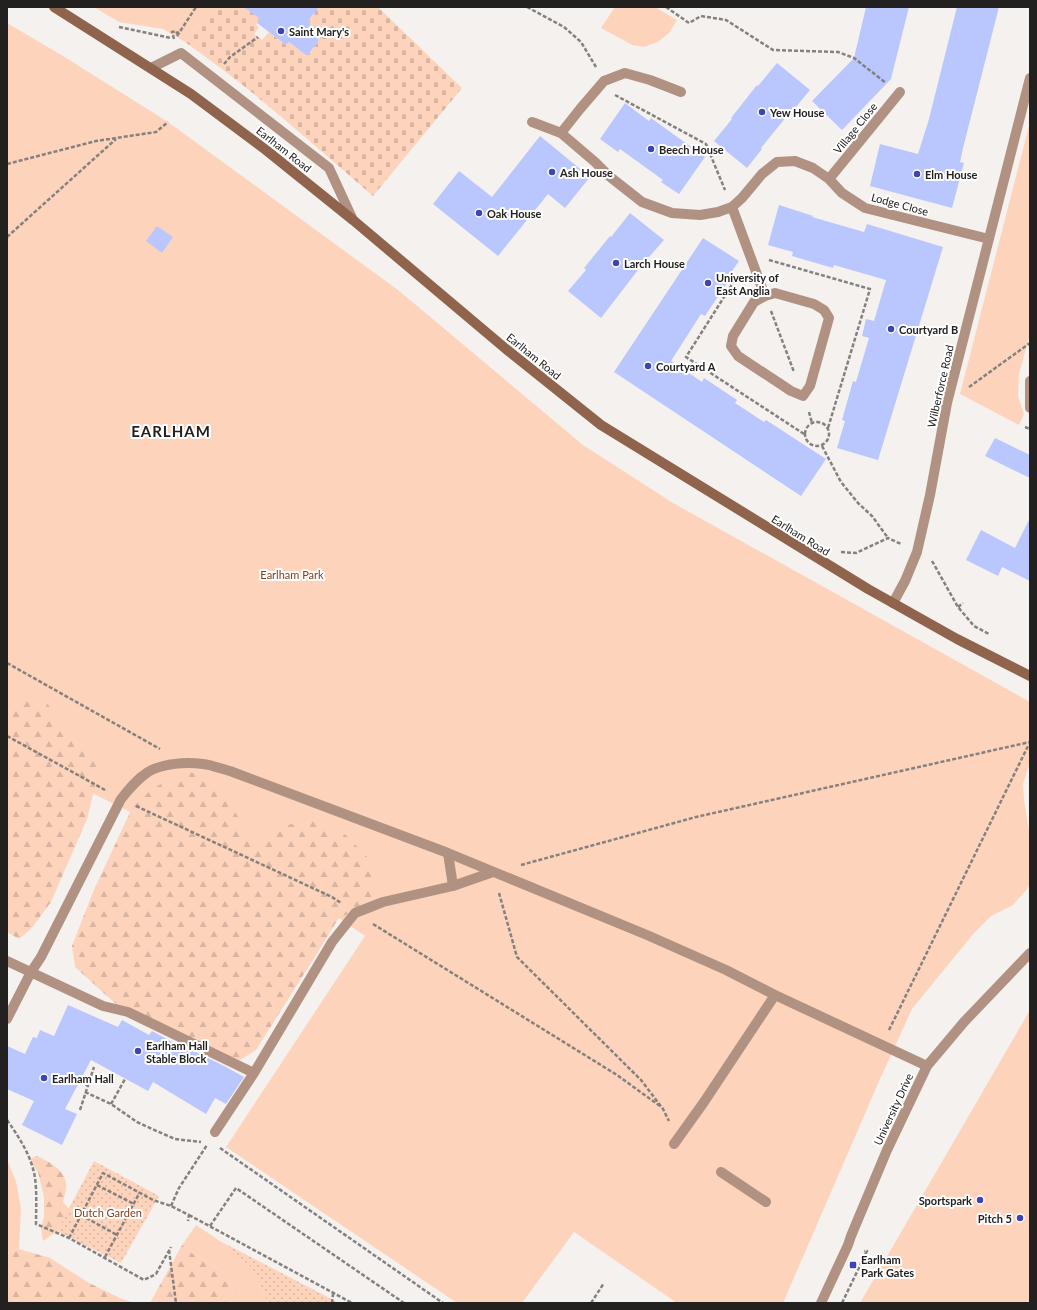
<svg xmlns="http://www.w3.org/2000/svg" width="1037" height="1310" viewBox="0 0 1037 1310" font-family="Lato,sans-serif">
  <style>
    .green { fill: #fed3bc }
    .forest { fill: url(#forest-firs) }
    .cemetery { fill: url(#cemetery-stones) }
    .garden { fill: url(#garden-dots) }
    .building { fill: #bac6fe }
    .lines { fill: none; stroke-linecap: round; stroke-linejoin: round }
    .path { stroke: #84817f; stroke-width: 2.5; stroke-dasharray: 4 2; stroke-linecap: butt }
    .service { stroke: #b19282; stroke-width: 10 }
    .minor { stroke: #b19282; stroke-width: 10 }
    .secondary { stroke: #90644c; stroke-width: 10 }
    .poi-dot { fill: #3e44b8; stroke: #fff; stroke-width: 1.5 }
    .labels { text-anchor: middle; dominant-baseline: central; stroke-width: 4; stroke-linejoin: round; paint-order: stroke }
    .poi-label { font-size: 11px; font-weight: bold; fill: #232120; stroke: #fff; text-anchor: start }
    .street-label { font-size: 11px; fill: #232120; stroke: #fff }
    .park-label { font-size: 11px; fill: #804018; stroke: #fff }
    .district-label { font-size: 15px; font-weight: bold; letter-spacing: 1px; fill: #232120; stroke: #fff }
  </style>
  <defs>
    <pattern id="forest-firs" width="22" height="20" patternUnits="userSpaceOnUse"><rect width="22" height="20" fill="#fed3bc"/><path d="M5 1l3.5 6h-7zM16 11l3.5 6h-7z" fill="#d9b5a1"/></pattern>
    <pattern id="cemetery-stones" width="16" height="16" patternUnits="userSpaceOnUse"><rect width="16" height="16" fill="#fed3bc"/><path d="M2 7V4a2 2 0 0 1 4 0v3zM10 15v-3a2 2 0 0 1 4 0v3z" fill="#d9b5a1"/></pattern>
    <pattern id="garden-dots" width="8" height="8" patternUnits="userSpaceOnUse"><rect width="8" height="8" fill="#fed3bc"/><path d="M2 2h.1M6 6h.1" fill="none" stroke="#d9b5a1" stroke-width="1.8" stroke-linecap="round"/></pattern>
  </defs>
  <rect width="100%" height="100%" fill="#f5f1ee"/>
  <path class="green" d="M94,7h118l-27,35 -22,-13 -44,-7z
    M615,7h40l22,13 -8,13 -11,9 -14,5 -12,-2 -31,-17z
    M7,23l56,33 105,66 230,168 185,155 90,58 357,199v60l-7,22 1,16 6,37v47l-3,5 -14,16 -22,11 -17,17 -62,76 -32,70 -97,224h-106l-103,-71 -52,71h-65l-231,-156 139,-211 -39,-27 -319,-158z
    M1030,122v212l-11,40 -1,22 6,18 -5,11 -59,-31z
    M1030,1010v293h-170z
    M7,1160l9,21 5,27 -2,41 -12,4z
    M196,1225l24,16 32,27 16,35h-37l2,-7 -4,-17 -8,-9 -28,-16 -11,-9z"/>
  <path class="forest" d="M7,697l12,5 13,-4 15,4 9,20 19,13 22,24v19l-10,41 -36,83 -20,27 -12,10 -12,-7z
    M184,770l23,8 19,20 23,36 15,11 24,-20 18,-6 40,16 27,28 6,14 -9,25 -32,17 -17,28 -65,103 -16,10 -32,-11 -91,-44 -42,-38 -3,-21 21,-54 39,-84 19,-18z
    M37,1156c12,6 27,13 29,27 1,6 -2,14 -3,19l6,7 -12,22 -14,10 -2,-13 3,-11v-20l-6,-25 -8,-10 2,-4z
    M182,1245l11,9 28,16 8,9 4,17 -2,7h-81z
    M19,1249l31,9 39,25 31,15 14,5h-127v-50z"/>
  <path class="cemetery" d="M212,7h40l-2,4 10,8 -4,6 3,2 -5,7 8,6 7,-8 17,13 3,-3 18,14 12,-16 -13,-10 5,-6 -3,-3 7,-8 -8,-6h71l84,81 -89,108c-61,-53 -122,-108 -188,-154z"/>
  <path class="garden" d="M94,1161l65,35 -38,67 -64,-32z
    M220,1241l119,62h-71l-16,-35z"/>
  <path class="building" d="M244,7h75l-11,14 3,3 -5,6 13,10 -12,16 -18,-14 -3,3 -29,-22 3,-4z
    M866,7h43l-18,72 -49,51 -30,-29 42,-43z
    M957,7h42l-36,141 -3,14 4,1 -12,45 -82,-22 10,-42 38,10 11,-35z
    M777,63l33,27 -14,17 -1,-1 -34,42 1,1 -15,19 -33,-27 18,-22 -1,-1 26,-33 1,1z
    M625,103l24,18 2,-3 54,39 -26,37 -18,-12 2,-2 -43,-31 -2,3 -18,-13z
    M540,136l50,41 -25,31 -17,-14 -50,62 -65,-52 26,-33 33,26z
    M779,205l34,11 -1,1 52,15 3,-8 76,23 -65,213 -41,-12 8,-27 -3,-1 11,-39 3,1 13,-44 -7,-2 4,-17 8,2 12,-41 -52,-15 -1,3 -41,-12 1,-4 -25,-7z
    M630,213l34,27 -15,17h-1l-47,61 -33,-27 18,-21 -2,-2 26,-32 1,1z
    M157,226l16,11 -11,16 -16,-12z
    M703,238l36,23 -14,20 2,2 -22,33 -4,-2 -30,47 31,21 2,-4 33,22 -2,3 29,19 2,-2 60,39 -25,37 -187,-124z
    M995,438l35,17v23l-45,-22z
    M1030,518v63l-28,-14 -4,9 -32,-16 15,-30 34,18z
    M68,1005l50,22 4,-7 27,15 3,-4 37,20 1,-2 36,18 18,10 -18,27 -11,-6 -9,16 -53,-32 -5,9 -57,-31 -26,49 12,5 -15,31 -40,-20 12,-24 -27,-12v-43l18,8 8,-17 4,1 3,-8 14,6z"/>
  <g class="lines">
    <path class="path" d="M527,7l37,20 17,15 15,25
      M666,7l23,16 12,-7 25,4 47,30 65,2 16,6 32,25
      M119,27l52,11
      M177,36l19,-29
      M174,39l-2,-7 4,-1 1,2 2,-1
      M224,64l6,-7 28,-20
      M615,95l91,49 19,46
      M7,164l89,-23 60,-9 12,-10
      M7,237l109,-98
      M769,260l101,29 -42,139
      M738,275l-52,82 118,77
      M771,311l23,61
      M969,387l61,-44
      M809,412l3,11
      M805 434a12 12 0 1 1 24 0a12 12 0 1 1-24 0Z
      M1025,427l5,2
      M822,446l19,36 17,21 14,13 16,22
      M841,552l15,1 32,-15 13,6
      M932,561l26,46 16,19 15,8
      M958,607l5,-4
      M7,663l153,86
      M7,736l100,55
      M136,806l196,91 9,6
      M521,865l175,-48 334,-75
      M499,893l18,64 124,123 22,29 6,12
      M373,924l244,151 43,31
      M889,1030l140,-286
      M80,1082l9,4
      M85,1092l26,12 26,18 15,7 23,10 26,3
      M111,1104l14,-25
      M80,1110l14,-43
      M7,1120c12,17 25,37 28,58 2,15 1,31 1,46l33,14 75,42 12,-6 15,-27
      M220,1148l223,155
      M97,1185l37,19
      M171,1206l8,-18 28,-43
      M81,1215l36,20
      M189,1215l163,88
      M210,1226l26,-38 168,115
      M69,1238l34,-65 50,27 18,6 18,9 -1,6
      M169,1250l7,53
      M105,1257l35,-65
      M332,1303l1,-9
      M591,1303l13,-20
      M842,1303l25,-52h-3"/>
    <path class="service" d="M151,68l30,-15 148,115 24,52
      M561,133l19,-24 24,-28 21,-8 25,7 31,12
      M448,853l5,33 40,-14
      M7,961l96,45 25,6 126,61
      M7,1019l24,-47 10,-15 80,-158c8,-10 16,-20 27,-27 15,-9 38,-10 55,-8 9,1 19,5 27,7l218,82 199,82 79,35 49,25
      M215,1132l39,-59 78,-131 23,-29 28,-11 70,-16
      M674,1144l30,-42 71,-107 152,71
      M721,1172l45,30
      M821,1303l27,-58 3,-9 36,-86 40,-84 37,-44 66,-69"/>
    <path class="minor" d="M532,122l29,11 34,29 14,14 33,26 30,11 28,2 18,-3 14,-5 10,-9 20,-24 15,-12 18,-1 18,7 16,11 13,14 23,15 124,31
      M829,179l71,-87
      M732,207l33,89
      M775,293l39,11 10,6 5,8 -19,68 -7,10 -12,-5 -53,-35 -7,-10 2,-10 21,-34 11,-6z
      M1030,381v27
      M893,603l12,-22 12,-29 13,-57 17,-92 83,-325"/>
    <path class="secondary" d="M54,7l137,87 75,56 87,70 153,129 95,76 267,164 89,50 73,37"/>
  </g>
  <g class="poi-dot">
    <circle cx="281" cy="31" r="4"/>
    <circle cx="762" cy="112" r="4"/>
    <circle cx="651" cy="149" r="4"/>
    <circle cx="552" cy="172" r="4"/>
    <circle cx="917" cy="174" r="4"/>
    <circle cx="479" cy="213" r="4"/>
    <circle cx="616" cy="263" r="4"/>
    <circle cx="708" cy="283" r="4"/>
    <circle cx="891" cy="329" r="4"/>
    <circle cx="648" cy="366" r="4"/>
    <circle cx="138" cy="1051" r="4"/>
    <circle cx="44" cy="1078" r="4"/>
    <circle cx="980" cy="1200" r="4"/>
    <circle cx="1020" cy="1218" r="4"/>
    <rect x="849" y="1261" width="8" height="8" rx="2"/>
  </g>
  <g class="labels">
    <g class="poi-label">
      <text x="289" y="31">Saint Mary's</text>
      <text x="770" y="112">Yew House</text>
      <text x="659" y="149">Beech House</text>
      <text x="560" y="172">Ash House</text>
      <text x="925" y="174">Elm House</text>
      <text x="487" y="213">Oak House</text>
      <text x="624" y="263">Larch House</text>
      <text x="716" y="277">University of<tspan x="716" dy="13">East Anglia</tspan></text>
      <text x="899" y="329">Courtyard B</text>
      <text x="656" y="366">Courtyard A</text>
      <text x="146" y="1045">Earlham Hall<tspan x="146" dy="13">Stable Block</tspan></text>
      <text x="52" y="1078">Earlham Hall</text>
      <text x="972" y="1200" text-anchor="end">Sportspark</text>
      <text x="1012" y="1218" text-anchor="end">Pitch 5</text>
      <text x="861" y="1259">Earlham<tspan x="861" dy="13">Park Gates</tspan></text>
    </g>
    <g class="street-label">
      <text transform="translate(855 128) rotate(-51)">Village Close</text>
      <text transform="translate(284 149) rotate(38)">Earlham Road</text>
      <text transform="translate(900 204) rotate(15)">Lodge Close</text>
      <text transform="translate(534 356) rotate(39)">Earlham Road</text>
      <text transform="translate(940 386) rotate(-77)">Wilberforce Road</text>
      <text transform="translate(801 535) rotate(32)">Earlham Road</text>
      <text transform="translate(893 1109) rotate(-65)">University Drive</text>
    </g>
    <g class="park-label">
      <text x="292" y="574">Earlham Park</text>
      <text x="108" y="1212">Dutch Garden</text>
    </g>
    <g class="district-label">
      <text x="171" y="431">EARLHAM</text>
    </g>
  </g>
  <rect width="1037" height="1310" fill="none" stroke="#232120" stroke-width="16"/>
</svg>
